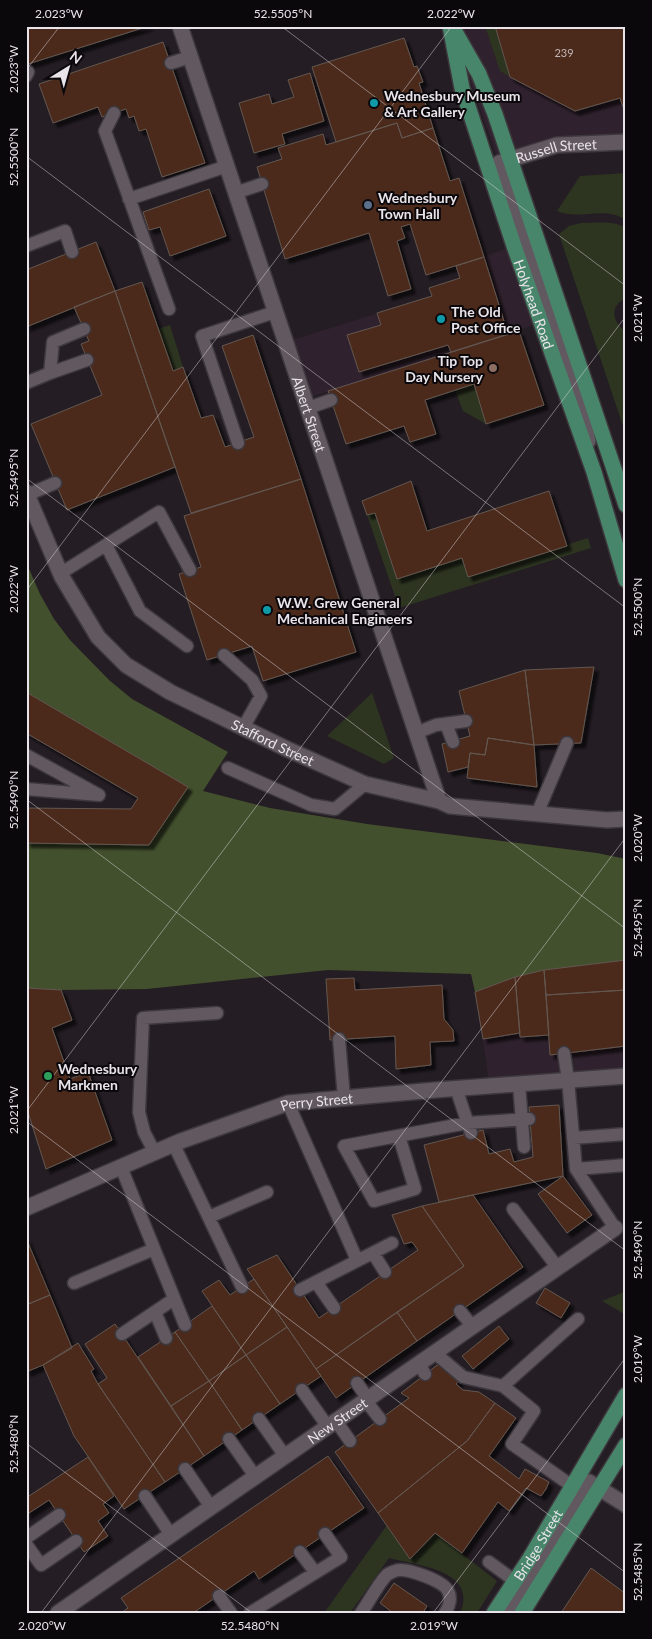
<svg xmlns="http://www.w3.org/2000/svg" width="652" height="1639" viewBox="0 0 652 1639" font-family="Lato,sans-serif">
  <style>
    .commercial { fill: #2f212d }
    .green { fill: #2d3521 }
    .forest { fill: #43502d }
    .building { fill: #4b2a1a; stroke: #635751; filter: url(#shadow) }
    .lines { fill: none; stroke-linecap: round; stroke-linejoin: round }
    .lane-casing { stroke: #3d383d; stroke-width: 15 }
    .street-casing { stroke: #3d383d; stroke-width: 18 }
    .primary-casing { stroke: #3d383d; stroke-width: 18 }
    .lane { stroke: #615860; stroke-width: 12 }
    .street { stroke: #615860; stroke-width: 15 }
    .primary { stroke: #48866b; stroke-width: 15 }
    .ticks { fill: none; stroke: #e9e4e9; stroke-width: 1; stroke-opacity: 0.45 }
    .culture-dot { fill: #0f9aa8; stroke: #0b080b; stroke-width: 2 }
    .service-dot { fill: #5c6f8a; stroke: #0b080b; stroke-width: 2 }
    .education-dot { fill: #8d6e63; stroke: #0b080b; stroke-width: 2 }
    .leisure-dot { fill: #2e9e5b; stroke: #0b080b; stroke-width: 2 }
    .labels { text-anchor: middle; dominant-baseline: central; stroke-width: 4; stroke-linejoin: round; paint-order: stroke }
    .number-label { font-size: 11px; fill: #c2b6b5 }
    .poi-label { font-size: 14px; font-weight: bold; fill: #e9e4e9; stroke: #0b080b; text-anchor: start }
    .street-label { font-size: 14px; fill: #e9e4e9; stroke: #0b080b }
    .neatline { fill: none; stroke: #e9e4e9; stroke-width: 2 }
    .ticks-label { font-size: 12px; text-anchor: middle; fill: #e9e4e9 }
  </style>
  <defs>
    <filter id="shadow"><feDropShadow dx="4.5" dy="4.5" stdDeviation="1" flood-color="#0009"/></filter>
  </defs>
  <rect width="100%" height="100%" fill="#241d24"/>
  <path class="commercial" d="M451,26h175v116h-33l-94,21z
    M525,242l26,75 -32,14 -215,68 -18,-57 146,-46 -3,-8 30,-10 -3,-12z
    M626,960v116l-137,10 -3,-26 -11,-68 40,-15 29,-7z"/>
  <path class="green" d="M485,26h10l15,51 -10,-6z
    M626,173v47c-22,-15 -46,1 -69,-9l23,-35z
    M581,223c14,0 33,-3 45,5v70c-17,8 -14,24 0,34v103l-67,-201 10,-8z
    M170,325l13,42 -10,4 -15,-42z
    M474,384l12,40 -23,-13 -8,-21z
    M375,513l22,66 65,-21 6,19 120,-39 3,10 -192,60 -32,-93z
    M372,693l22,65 -10,6 -57,-28z
    M626,1291v13l-3,5 3,2v4l-24,-14z
    M387,1525l23,33 25,-25 62,48 -20,32h-17c19,-43 -44,-48 -71,-55l-39,55h-26z"/>
  <path class="forest" d="M26,562l14,32 14,25 16,21 39,40 23,19 96,53 -25,39 67,17 97,16 230,29 29,6v101l-82,10 -29,7 -40,15 -4,-18 -143,-4 -181,19 -86,1 -35,-2v-145l123,1 38,-57 -161,-95z"/>
  <path class="building" d="M26,26h123l-121,38 -2,-4v-28l2,-1z
    M495,26h131v80l-3,1 -3,-9 -45,13 -65,-34z
    M404,38l10,29 3,-1 6,16 -4,1 14,45 -31,10 -5,-15 -61,19 -24,-75z
    M163,42l42,121 -43,14 -16,-48 -7,2 -5,-15 -5,2 -3,-9 -24,8 -4,-10 -45,16 -14,-39z
    M310,73l14,48 -42,13 3,10 -31,9 -15,-50 30,-9 3,10 22,-7 -6,-17z
    M397,123l5,15 31,-10 17,53 9,-3 25,79 -58,18 -16,-51 -9,3 4,11 -8,3 14,48 -23,7 -19,-63 -84,26 -28,-92 25,-8 -4,-11 45,-14 3,11z
    M209,189l17,47 -56,20 -10,-29 -11,3 -6,-18z
    M96,242l19,49 -89,36v-57z
    M484,257l24,77 -57,18 -3,-7 -89,27 -12,-37 34,-10 -4,-12 55,-17 -3,-8 31,-10 -4,-12z
    M142,282l31,89 10,-4 18,51 12,-3 12,32 29,-10 -32,-91 31,-11 48,144 -110,34 -76,-222z
    M115,291l60,176 -108,43 -36,-86 71,-29 -21,-51 8,-3 -15,-34z
    M519,331l25,74 -58,19 -12,-40 -49,16 11,34 -26,8 -6,-16 -58,18 -18,-53z
    M301,479l55,173 -93,29 -11,-35 -45,14 -28,-86 22,-7 -17,-51z
    M411,481l16,50 122,-40 18,55 -99,31 -6,-19 -65,21 -22,-66 -8,2 -5,-14z
    M594,667l-13,76 -47,2 -9,-75z
    M525,670l9,75 -46,-7 -3,17 -15,-2 -2,14 -20,5 -6,-28 28,-8 -11,-45z
    M26,692l162,95 -39,58 -123,-2v-35l105,1 7,-11 -112,-65z
    M488,738l46,7 3,42 -70,-9 3,-25 15,2z
    M626,960v30l-80,5 -2,-25z
    M544,970l5,65 -29,2 -5,-60z
    M515,977l5,56 -37,6 -8,-47z
    M354,978l1,12 87,-5 2,34 9,11 1,11 -24,1 1,23 -35,4 -1,-33 -65,4 -4,-61z
    M26,988l35,2 11,30 -20,8 18,51 18,-7 24,68 -66,29 -20,-63z
    M626,990v56l-76,9 -4,-60z
    M559,1105l4,71 -124,26 -15,-57 59,-15 6,24 21,-5 4,13 19,-5 -4,-50z
    M563,1176l29,39 -25,18 -29,-39z
    M473,1195l50,72 -106,74 -20,-29 67,-46 -42,-60z
    M422,1206l42,60 -148,103 -69,-100 30,-14 42,63 99,-68 -6,-8 -8,2 -12,-29z
    M26,1238l24,57 -24,10z
    M254,1279l33,48 -41,28 -44,-64 17,-11 11,15z
    M545,1288l25,15 -9,15 -25,-15z
    M50,1295l22,53 -29,17 -17,7v-67z
    M212,1306l34,49 -37,26 -34,-49z
    M397,1312l20,29 -81,57 -20,-29z
    M115,1324l89,132 -39,26 -67,-98 9,-6 -22,-34z
    M499,1326l10,13 -36,30 -11,-13z
    M287,1327l34,49 -41,28 -34,-49z
    M175,1332l34,49 -38,25 -33,-49z
    M78,1343l16,26 -3,2 7,13 67,98 -41,27 -50,-73 -31,-71z
    M246,1355l34,49 -38,26 -33,-49z
    M449,1356l19,16 -12,12 7,6 16,2 16,11 -28,38 -89,72 -43,-61 74,-54 -8,-5z
    M209,1381l33,49 -38,26 -33,-50z
    M495,1403l21,15 -27,38 30,23 6,-10 24,13 -3,7 -5,7 -15,-8 -17,23 -11,-9 -36,51 -27,-20 -25,26 -32,-46 89,-72z
    M328,1456l36,52 -105,71 -5,-8 -61,42h-72l7,-5 -7,-10z
    M88,1457l26,39 -11,8 6,9 -11,8 10,15 -24,16 -35,-52 -23,15v-17z
    M591,1568l35,26v19h-65z
    M394,1583l33,23 -4,7h-30l-13,-10z"/>
  <g class="lines">
    <g class="lane-casing">
      <path id="lane" d="M171,63l19,-6
        M26,76l2,-4
        M114,113l-9,18 64,178
        M235,193l27,-9
        M129,199l98,-33
        M26,246l39,-15 7,21
        M50,373l37,-13
        M26,383l24,-10 3,-31 31,-13
        M308,408l23,-8
        M238,443l-36,-107 73,-24
        M27,495l28,-12
        M106,545l34,66 47,35
        M61,573l98,-61 31,58
        M224,655l28,25 9,16 -18,32
        M446,724l7,18
        M416,733l20,-8 30,-4
        M26,755l73,40 -73,-6
        M228,768l83,37 24,4 30,-25
        M537,814l30,-71
        M339,1039l5,59
        M564,1053l4,27 8,89 39,59
        M519,1084l5,63
        M456,1088l15,45
        M288,1103l69,157
        M399,1136l16,53 -41,12 -30,-55 123,-23 62,-4
        M573,1138l53,-4
        M174,1145l68,142
        M155,1153l-11,-21 -5,-20 4,-94 74,-5
        M121,1167l64,158
        M576,1169l50,-4
        M513,1209l45,59
        M209,1217l58,-25
        M373,1253l12,19
        M316,1282l18,26
        M74,1283l80,-34
        M300,1290l92,-47
        M460,1311l13,16
        M155,1312l11,26
        M122,1334l52,-35
        M435,1353l28,24 40,9 31,25 -22,33 60,42
        M419,1364l6,10
        M357,1383l11,16
        M503,1386l75,-67
        M302,1390l26,37
        M366,1401l14,18
        M259,1419l26,37
        M336,1421l14,20
        M229,1439l26,37
        M185,1469l26,38
        M145,1496l26,39
        M26,1538l33,-23
        M26,1544l15,21 35,-24
        M300,1552l15,20
        M489,1562l26,19
        M219,1596l12,17
        M250,1613l91,-56 -16,-23
        M361,1613c6,-8 20,-34 27,-39 2,-1 8,-4 11,-4 10,-1 45,11 49,21 4,7 1,16 -3,22"/>
    </g>
    <g class="street-casing">
      <g id="street">
        <path id="s1" d="M180,26l259,775"/>
        <path d="M499,163l81,240 8,38"/>
        <path id="s2" d="M499,163l58,-18 69,-3"/>
        <path id="s3" d="M26,492l36,85 36,60 28,28 44,27 117,57 78,35 74,17 11,5 157,14 19,-1"/>
        <path id="s4" d="M26,1208l155,-67 107,-38 147,-13 191,-14"/>
        <path d="M589,1482l37,23"/>
        <path id="s5" d="M58,1613l557,-385"/>
        <path d="M508,1613l80,-131"/>
      </g>
    </g>
    <g class="primary-casing">
      <g id="primary">
        <path id="s6" d="M450,26l12,62 52,158 80,226 32,108"/>
        <path d="M454,30l25,44 16,40 131,391"/>
        <path id="s7" d="M494,1613l36,-55 96,-163"/>
        <path d="M522,1613l104,-168"/>
      </g>
    </g>
    <use href="#lane" class="lane"/>
    <use href="#street" class="street"/>
    <use href="#primary" class="primary"/>
  </g>
  <path class="ticks" d="M281,26l345,260M26,70l34,-44M26,156l600,452M26,478l600,451M26,591l426,-565M26,799l600,452M26,1112l600,-796M26,1121l600,452M26,1443l226,170M41,1613l585,-776M433,1613l193,-256"/>
  <g class="culture-dot">
    <circle cx="374" cy="103" r="5"/>
    <circle cx="441" cy="319" r="5"/>
    <circle cx="267" cy="610" r="5"/>
  </g>
  <circle class="service-dot" cx="368" cy="205" r="5"/>
  <circle class="education-dot" cx="493" cy="368" r="5"/>
  <circle class="leisure-dot" cx="48" cy="1076" r="5"/>
  <g class="labels">
    <g class="number-label">
      <text x="564" y="52">239</text>
    </g>
    <g class="poi-label">
      <text x="384" y="95">Wednesbury Museum<tspan x="384" dy="16">&amp; Art Gallery</tspan></text>
      <text x="378" y="197">Wednesbury<tspan x="378" dy="16">Town Hall</tspan></text>
      <text x="451" y="311">The Old<tspan x="451" dy="16">Post Office</tspan></text>
      <text x="483" y="360" text-anchor="end">Tip Top<tspan x="483" dy="16">Day Nursery</tspan></text>
      <text x="277" y="602">W.W. Grew General<tspan x="277" dy="16">Mechanical Engineers</tspan></text>
      <text x="58" y="1068">Wednesbury<tspan x="58" dy="16">Markmen</tspan></text>
    </g>
    <g class="street-label">
      <text stroke="none"><textPath href="#s2" startOffset="59">Russell Street</textPath></text>
      <text stroke="none"><textPath href="#s6" startOffset="291">Holyhead Road</textPath></text>
      <text stroke="none"><textPath href="#s1" startOffset="409">Albert Street</textPath></text>
      <text stroke="none"><textPath href="#s3" startOffset="368">Stafford Street</textPath></text>
      <text stroke="none"><textPath href="#s4" startOffset="311">Perry Street</textPath></text>
      <text stroke="none"><textPath href="#s5" startOffset="339">New Street</textPath></text>
      <text stroke="none"><textPath href="#s7" startOffset="81">Bridge Street</textPath></text>
    </g>
  </g>
  <rect width="652" height="1639" fill="none" stroke="#0b080b" stroke-width="55"/>
  <g transform="translate(68 68) rotate(37)" stroke="#0b080b" stroke-width="4" paint-order="stroke">
  <path d="M0-4L9 19L0 12L-9 19Z" fill="#e9e4e9"/>
  <text y="-8" font-size="14" font-weight="bold" text-anchor="middle" fill="#e9e4e9">N</text>
  </g>
  <rect x="28" y="28" width="596" height="1584" class="neatline"/>
  <g class="ticks-label">
    <text x="59" y="18">2.023°W</text>
    <text x="283" y="18">52.5505°N</text>
    <text x="451" y="18">2.022°W</text>
    <text transform="translate(14 69) rotate(-90)" y="4">2.023°W</text>
    <text transform="translate(14 157) rotate(-90)" y="4">52.5500°N</text>
    <text transform="translate(638 318) rotate(-90)" y="4">2.021°W</text>
    <text transform="translate(14 478) rotate(-90)" y="4">52.5495°N</text>
    <text transform="translate(14 589) rotate(-90)" y="4">2.022°W</text>
    <text transform="translate(638 607) rotate(-90)" y="4">52.5500°N</text>
    <text transform="translate(14 800) rotate(-90)" y="4">52.5490°N</text>
    <text transform="translate(638 838) rotate(-90)" y="4">2.020°W</text>
    <text transform="translate(638 928) rotate(-90)" y="4">52.5495°N</text>
    <text transform="translate(14 1110) rotate(-90)" y="4">2.021°W</text>
    <text transform="translate(638 1250) rotate(-90)" y="4">52.5490°N</text>
    <text transform="translate(638 1359) rotate(-90)" y="4">2.019°W</text>
    <text transform="translate(14 1444) rotate(-90)" y="4">52.5480°N</text>
    <text transform="translate(638 1572) rotate(-90)" y="4">52.5485°N</text>
    <text x="42" y="1630">2.020°W</text>
    <text x="250" y="1630">52.5480°N</text>
    <text x="434" y="1630">2.019°W</text>
  </g>
</svg>
